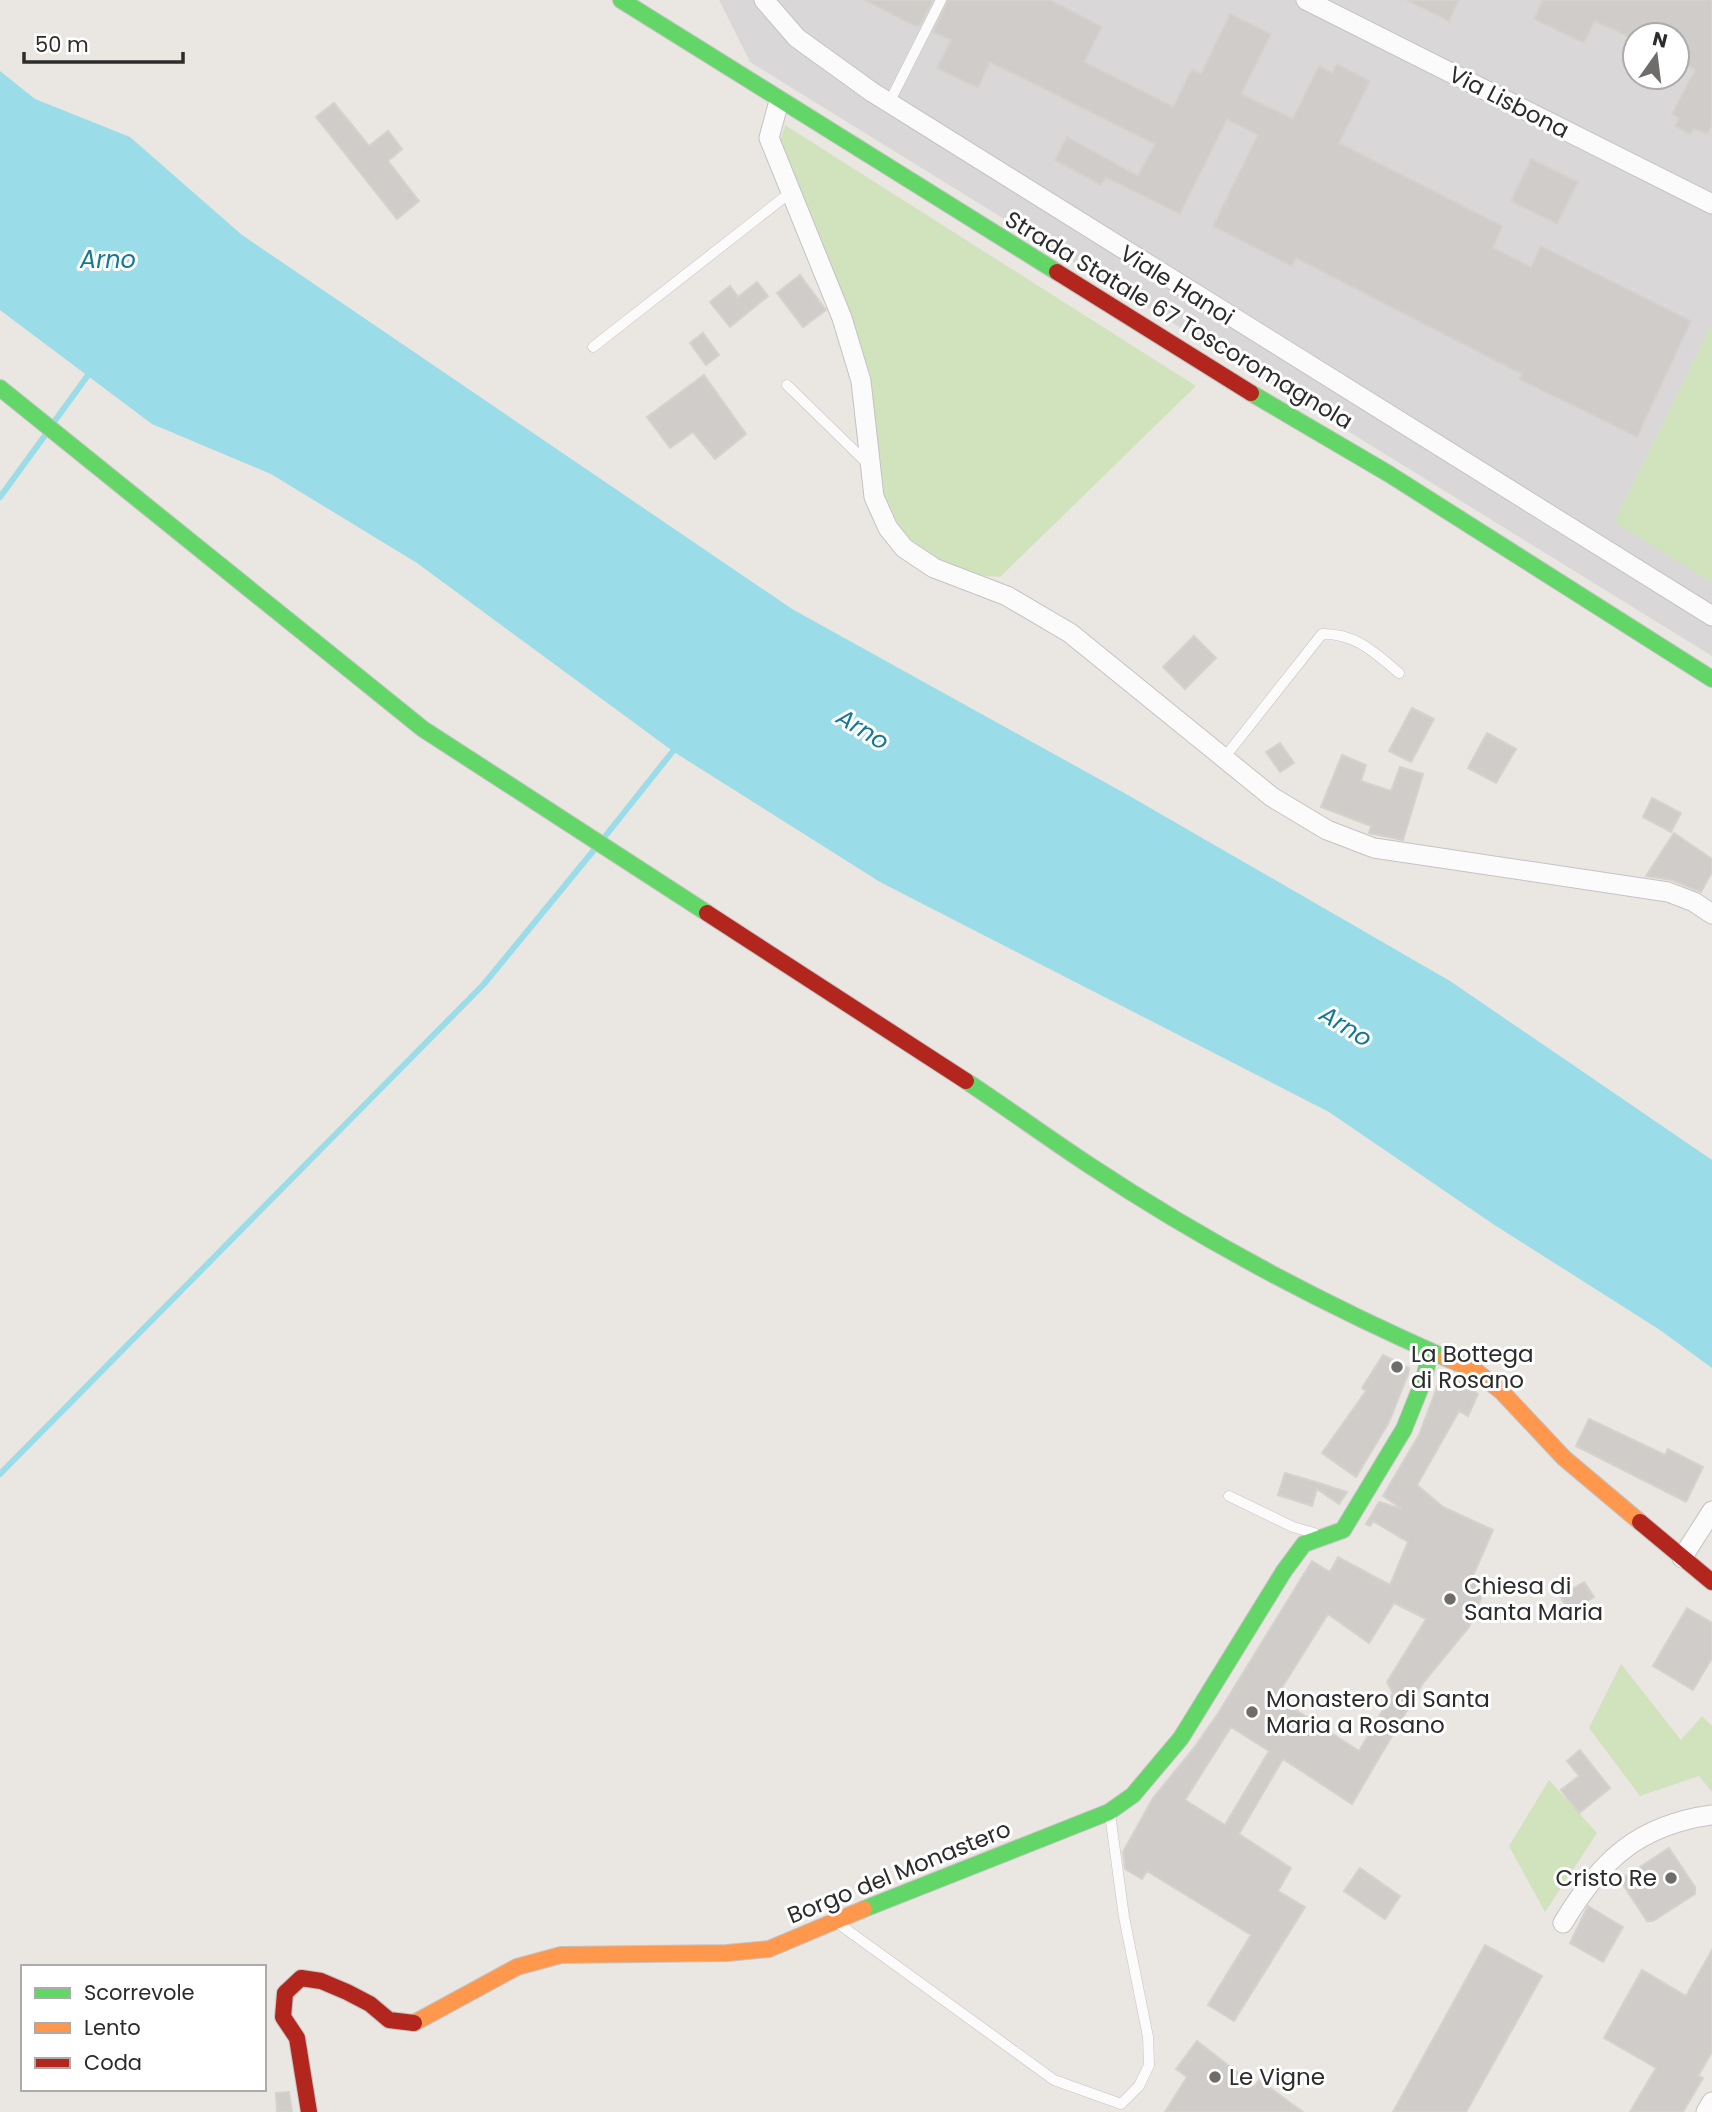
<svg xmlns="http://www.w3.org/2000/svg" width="1712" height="2112" viewBox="0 0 1712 2112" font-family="Poppins,sans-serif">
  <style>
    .industrial { fill: #dad7d9; fill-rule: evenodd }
    .green { fill: #d1e3bd }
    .water { fill: #9adce7 }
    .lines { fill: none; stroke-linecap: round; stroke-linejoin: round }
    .stream { stroke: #9adce7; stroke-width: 6 }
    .building { fill: #cfccc9; stroke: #d5d2ce; stroke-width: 2; fill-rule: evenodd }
    .lane-casing { stroke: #c4c3c3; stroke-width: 11 }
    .street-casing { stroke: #c4c3c3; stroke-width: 21 }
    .fast-casing { stroke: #c4c3c3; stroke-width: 18 }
    .slow-casing { stroke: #c4c3c3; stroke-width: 18 }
    .jam-casing { stroke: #c4c3c3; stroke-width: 18 }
    .lane { stroke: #fcfbfb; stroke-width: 10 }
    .street { stroke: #fcfbfb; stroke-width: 19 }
    .fast { stroke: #63d668; stroke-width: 16 }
    .slow { stroke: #ff974d; stroke-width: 16 }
    .jam { stroke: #b3261e; stroke-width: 16 }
    .poi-dot { fill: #6e6d6c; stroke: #fff; stroke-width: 2.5 }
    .labels { text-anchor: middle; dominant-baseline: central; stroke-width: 6; stroke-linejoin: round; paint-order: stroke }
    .street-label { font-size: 23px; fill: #2c2c2c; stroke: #fff }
    .poi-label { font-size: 23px; fill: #2c2c2c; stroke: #fff; text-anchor: start }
    .water-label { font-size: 24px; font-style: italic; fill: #147898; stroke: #fff }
  </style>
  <rect width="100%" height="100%" fill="#eae6e2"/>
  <path class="industrial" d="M719,0h993v656l-962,-594zM1635,35h42v42h-42z"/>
  <path class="green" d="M785,125l411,261 -196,191 -27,-2 -35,-16 -35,-25 -20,-40 -13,-121 -90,-232z
    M1712,323v260l-98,-61z
    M1621,1664l60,76 21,-24 10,10v66l-13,-16 -59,20 -51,-68z
    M1549,1780l48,53 -52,79 -36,-66z"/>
  <path class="water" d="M0,71l35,28 95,38 112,98 550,374 334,185 324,187 262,179v208l-52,-38 -167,-106 -164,-112 -449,-230 -206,-130 -257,-189 -146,-89 -119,-50 -152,-114z"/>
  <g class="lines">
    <path class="stream" d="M54,422l37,-51
      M0,497l46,-63
      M603,839l74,-93
      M0,1474l484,-490 110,-134"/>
  </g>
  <path class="building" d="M865,0h68l-13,25 -5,1z
    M948,0h102l52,27 -18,35 89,45 19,-38 9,5 29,-60 41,20 -30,60 52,25 26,-53 13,7 5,-9 33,17 -31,62 163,83 -9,22 38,19 10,-21 150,75 -54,116 -118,-58 3,-5 -226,-116 -4,8 -79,-40 45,-91 -31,-16 -47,95 -74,-37 -5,8 -46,-25 12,-23 71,39 17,-32 -165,-82 -12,26 -41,-20 14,-28 -18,-8z
    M1407,0h52l-10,21z
    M1543,0h169v125l-5,9 -13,-6 -4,6 -15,-8 4,-8 -7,-4 23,-44 -18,-9v-26h-42v5l-40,-19 -11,22 -50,-24z
    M334,103l35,43 19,-15 14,18 -14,12 31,40 -22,18 -81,-102z
    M1531,159l47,23 -21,42 -46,-23z
    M800,275l26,35 -23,17 -26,-34z
    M757,282l11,14 -38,31 -20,-25 20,-16 8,11z
    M703,333l16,22 -13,10 -16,-22z
    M704,375l42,59 -31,25 -22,-27 -23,16 -23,-31z
    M1194,636l22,22 -31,31 -22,-22z
    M1412,708l22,11 -23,43 -22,-11z
    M1487,733l29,16 -20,34 -28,-15z
    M1280,743l14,20 -14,9 -14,-20z
    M1342,755l24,10 -5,16 30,10 9,-24 23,7 -20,66 -34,-7 2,-7 -50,-19z
    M1652,798l29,15 -10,19 -28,-15z
    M1674,833l38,26v13l-11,20 -29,-12 -26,-4z
    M1383,1355l26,13 -1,6 -19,48 -33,55 -34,-24 44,-62 -4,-3z
    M1442,1374l25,11 11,9 -10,22 -9,-5 -42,74 26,22 50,23 -21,48 15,6 -18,43 -46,56 -71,121 -69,-45 -44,75 52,34 -13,23 27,16 -71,114 -26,-16 43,-70 -104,-64 -5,8 -17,-10 -2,-17 30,-54 41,-50 25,-36 93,-151 18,11 8,-15 52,28 18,-43 -35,-21 -3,5 -4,-2 13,-22 23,7 -19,-13 36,-61zM1394,1603l32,16 -39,63 6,11 -34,58 -83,-54 52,-83 41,29zM1231,1727l38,24 -44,74 -40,-25z
    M1589,1419l76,36 3,-6 35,18 -17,35 -110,-56z
    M1285,1473l34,10 28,9 -8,12 -22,-15 -5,17 -34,-11z
    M1584,1582l10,15 -24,15 -10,-16z
    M1687,1608l25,15v35l-19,32 -40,-24z
    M1580,1750l30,38 -31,25 -18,-23 18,-14 -12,-15z
    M1669,1848l26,39v7l-42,27h-6l-27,-41z
    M1360,1868l40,28 -15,23 -41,-28z
    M1588,1906l35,21 -20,35 -33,-19z
    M1485,1945l57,31 -76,136h-73z
    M1712,1950v102l-14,24 5,2 -20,34h-53l26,-44 -52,-30 38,-68 44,26z
    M1197,2041l58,45 4,-6 44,32h-138l22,-35 -11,-8z
    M289,2092l3,20h-15l-1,-19z"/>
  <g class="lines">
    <g class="lane-casing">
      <path id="lane" d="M889,103l52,-103
        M593,347l198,-155
        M787,385l80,78
        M1224,758l98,-124c33,-1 52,18 77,39
        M1229,1496l64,31 21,6
        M839,1924l215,156 67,24 18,-18 10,-21 -1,-28 -24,-120 -14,-103"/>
    </g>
    <g class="street-casing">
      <path id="street" d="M764,0l33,38 75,54 840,524
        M1306,0l406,204
        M779,101l-10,37 73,180 19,63 13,116 14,31 16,20 30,20 73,28 63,37 202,164 55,33 47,18 294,44 26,10 18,12
        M1682,1558l30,-47
        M1563,1923c37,-62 75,-98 149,-108
        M1706,2112l6,-10"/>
    </g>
    <g class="fast-casing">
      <path id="fast" d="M621,0l436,272
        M0,388l423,341 284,184
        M1251,393l138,81 323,205
        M966,1081c41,27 82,57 123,84 113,75 234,139 357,193
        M864,1909l245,-97 24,-17 48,-57 103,-167 20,-27 39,-14 61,-101 20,-50 6,-27"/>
    </g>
    <g class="slow-casing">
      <path id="slow" d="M1446,1358l30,13 26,21 62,66 76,64
        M414,2023l103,-56 44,-12 166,-2 42,-4 95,-40"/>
    </g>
    <g class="jam-casing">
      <path id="jam" d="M1057,272l194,121
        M707,913l259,168
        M1640,1522l72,60
        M309,2112l-12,-74 -14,-21 2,-24 16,-15 20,3 26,11 23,12 19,16 25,3"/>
    </g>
    <use href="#lane" class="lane"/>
    <use href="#street" class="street"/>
    <use href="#fast" class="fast"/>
    <use href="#slow" class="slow"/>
    <use href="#jam" class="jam"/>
  </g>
  <g class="poi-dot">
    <circle cx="1397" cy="1367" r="7"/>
    <circle cx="1450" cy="1599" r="7"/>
    <circle cx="1252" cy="1712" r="7"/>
    <circle cx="1671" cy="1878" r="7"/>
    <circle cx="1215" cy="2077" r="7"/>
  </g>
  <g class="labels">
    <g class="street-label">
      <text transform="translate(1509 102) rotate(27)">Via Lisbona</text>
      <text transform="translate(1177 285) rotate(32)">Viale Hanoi</text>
      <text transform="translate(1179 320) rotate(31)">Strada Statale 67 Toscoromagnola</text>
      <text transform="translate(899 1872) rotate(-22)">Borgo del Monastero</text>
    </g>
    <g class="poi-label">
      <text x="1411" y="1354">La Bottega<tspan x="1411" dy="26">di Rosano</tspan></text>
      <text x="1464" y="1586">Chiesa di<tspan x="1464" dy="26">Santa Maria</tspan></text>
      <text x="1266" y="1699">Monastero di Santa<tspan x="1266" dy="26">Maria a Rosano</tspan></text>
      <text x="1657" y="1878" text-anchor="end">Cristo Re</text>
      <text x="1229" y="2077">Le Vigne</text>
    </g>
    <g class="water-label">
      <text x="108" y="259">Arno</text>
      <text transform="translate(863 729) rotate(32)">Arno</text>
      <text transform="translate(1346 1026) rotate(32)">Arno</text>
    </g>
  </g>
  <rect x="21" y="1965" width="245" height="126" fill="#ffffff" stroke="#ababab" stroke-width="2"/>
  <rect x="35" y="1988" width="35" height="10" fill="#63d668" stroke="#ababab" stroke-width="2"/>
  <text x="84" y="2000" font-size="21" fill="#2c2c2c">Scorrevole</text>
  <rect x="35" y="2023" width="35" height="10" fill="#ff974d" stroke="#ababab" stroke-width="2"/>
  <text x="84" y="2035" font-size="21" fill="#2c2c2c">Lento</text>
  <rect x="35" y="2058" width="35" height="10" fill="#b3261e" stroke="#ababab" stroke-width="2"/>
  <text x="84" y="2070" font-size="21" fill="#2c2c2c">Coda</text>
  <g transform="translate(1656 56) rotate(14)"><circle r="33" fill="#ffffff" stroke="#ababab" stroke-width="2"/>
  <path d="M0-5L12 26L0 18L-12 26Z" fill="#6e6d6c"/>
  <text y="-10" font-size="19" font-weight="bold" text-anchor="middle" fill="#2c2c2c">N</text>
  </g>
  <path d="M24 52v10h159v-10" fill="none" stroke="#2c2c2c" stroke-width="3.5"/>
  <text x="35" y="52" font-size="21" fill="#2c2c2c" stroke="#ffffff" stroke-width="5" paint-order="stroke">50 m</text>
</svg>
